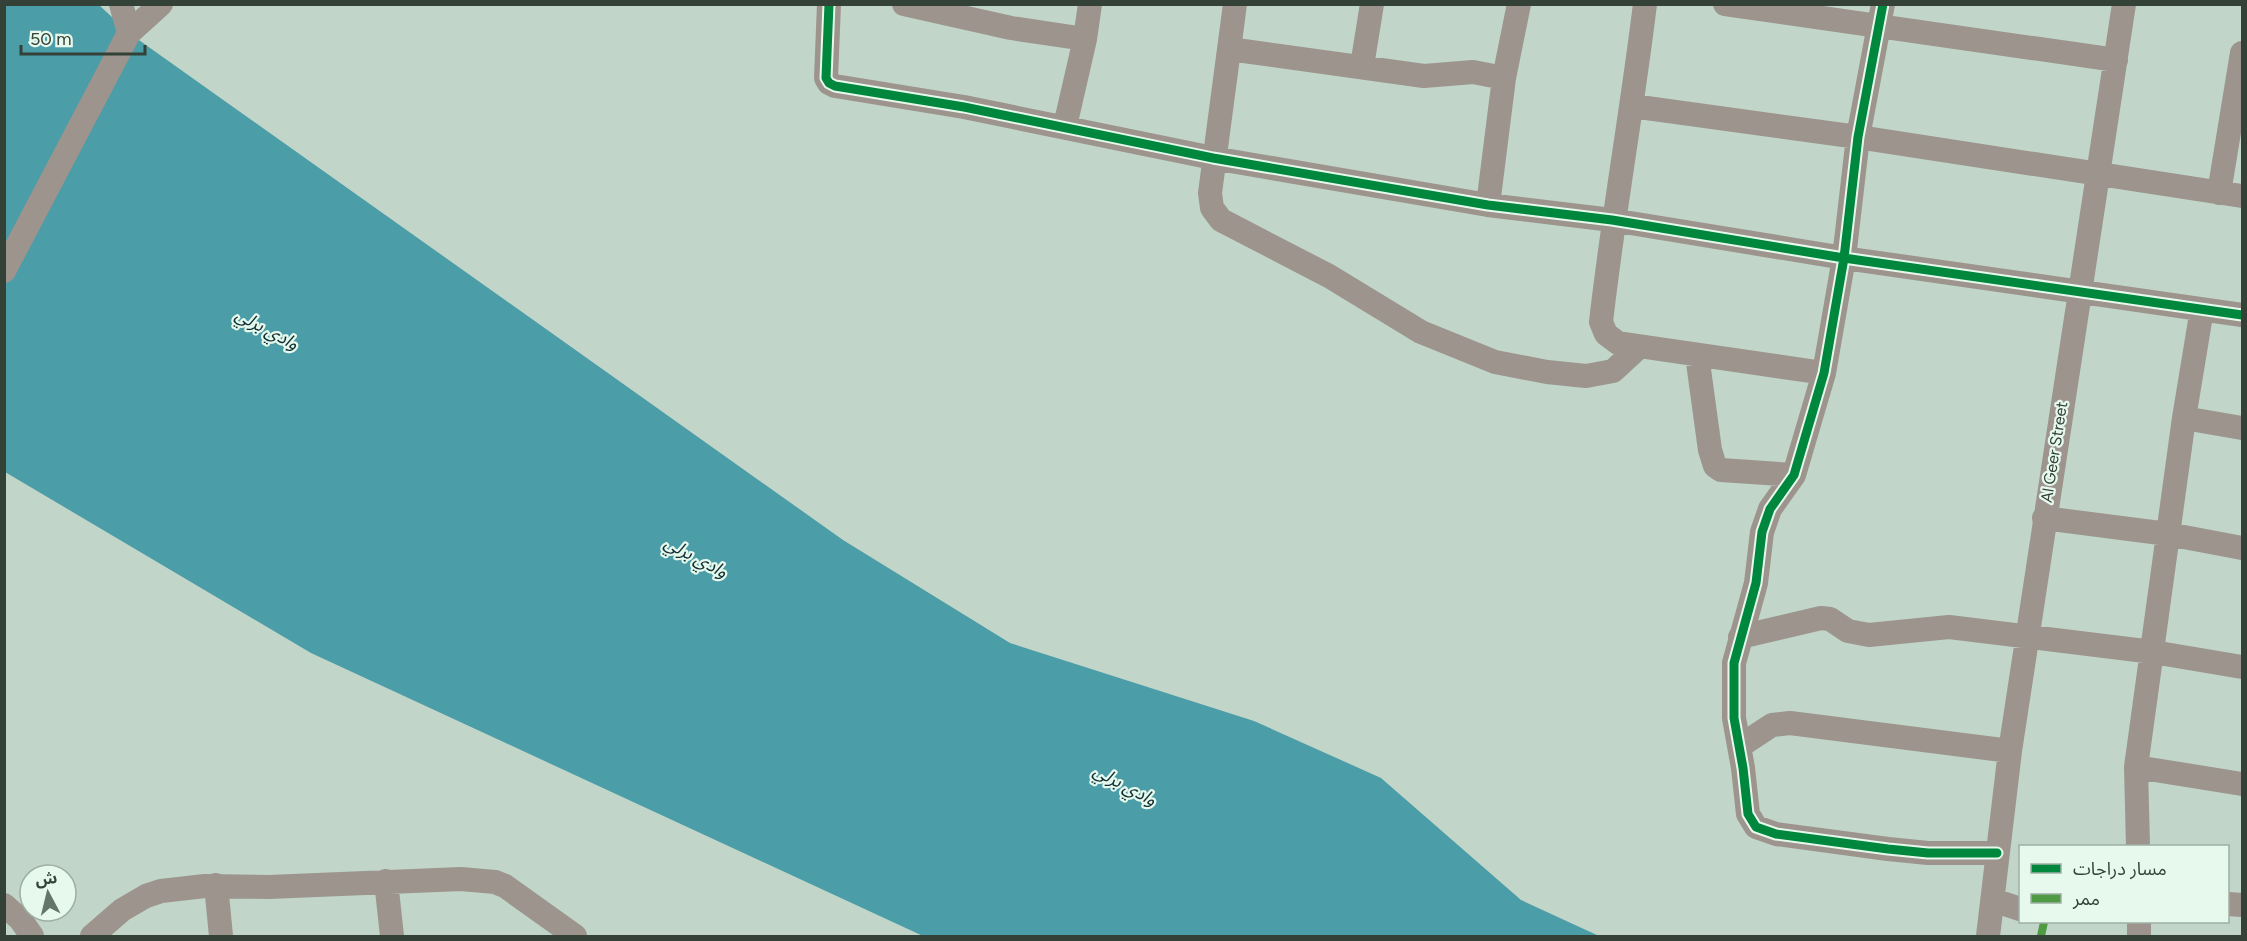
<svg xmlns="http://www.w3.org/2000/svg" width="2247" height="941" viewBox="0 0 2247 941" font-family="Figtree,'Noto Sans Arabic',sans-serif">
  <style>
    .water { fill: #4b9da8 }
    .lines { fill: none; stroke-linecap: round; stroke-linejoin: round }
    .minor { stroke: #9c948d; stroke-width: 24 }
    .quiet { stroke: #4f9b43; stroke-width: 8; stroke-dasharray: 15 8; stroke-linecap: butt }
    .cycleway-casing { stroke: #e6f9ec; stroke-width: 13 }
    .cycleway { stroke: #00873e; stroke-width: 9 }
    .labels { text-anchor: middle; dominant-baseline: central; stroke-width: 4.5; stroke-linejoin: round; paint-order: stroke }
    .street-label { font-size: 16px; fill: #334137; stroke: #e6f9ec }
    .water-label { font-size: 18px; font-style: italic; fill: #102e35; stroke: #e6f9ec }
  </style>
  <rect width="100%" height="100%" fill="#c1d5c8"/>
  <path class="water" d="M5,5h94l30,28 714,507 167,103 244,78 127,57 140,122 78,36h-676l-612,-283 -306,-181z"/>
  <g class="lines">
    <path class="minor" d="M829,4l-3,74 3,5 6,3 129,21 249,51 275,47 124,15 232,38 398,57
      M904,4l107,24 74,11
      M1235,4l-25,189 2,15 9,12 108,56 92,56 74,30 52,10 39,4 27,-5 26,-24
      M1645,4c-13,107 -32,212 -44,318l5,12 12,9 206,30
      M1725,4l391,56
      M1883,4l-25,133 -14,121 -20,115 -30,102 -24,34 -8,23 -6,51 -22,80v55l9,50 5,46 8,13 20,7 112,15 40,4h69
      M129,33l32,-29
      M1229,49l195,27 49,-4 31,6
      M1362,66l10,-62
      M1632,106l226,31 384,59
      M1065,126l20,-87 5,-35
      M2219,193l23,-140
      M1488,205l16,-127 15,-74
      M4,271l125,-238 -8,-29
      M1697,355l13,95 5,16 6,4 73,5
      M2184,418l58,10
      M2044,518l124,16 74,14
      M1740,637l81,-19 9,1 18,12 21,4 80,-8 204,25 89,15
      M1740,746l32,-21 18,-2 220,28
      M2136,767l106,17
      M2138,846l-2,-79 48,-349 18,-109
      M386,881l6,55
      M216,885l5,51
      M1993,900l27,9
      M2228,904l14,1
      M4,905l16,14 12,17
      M92,936l30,-26 24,-14 15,-5 44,-5 64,1 192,-8 34,3 10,4 70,50
      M1988,936l22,-185 114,-747
      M2139,936v-14"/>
    <path class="quiet" d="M2041,936l3,-14"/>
    <g class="cycleway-casing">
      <path id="cycleway" d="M829,4l-3,74 3,5 6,3 129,21 249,51 275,47 124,15 232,38 398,57
        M1883,4l-25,133 -14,121 -20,115 -30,102 -24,34 -8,23 -6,51 -22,80v55l9,50 5,46 8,13 20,7 112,15 40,4h69"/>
    </g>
    <use href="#cycleway" class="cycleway"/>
  </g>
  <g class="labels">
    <g class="street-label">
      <text transform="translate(2054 452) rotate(-81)">Al Geer Street</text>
    </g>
    <g class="water-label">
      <text transform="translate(267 329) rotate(28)">وادي برلي</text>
      <text transform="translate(696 557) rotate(28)">وادي برلي</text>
      <text transform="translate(1125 785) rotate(28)">وادي برلي</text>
    </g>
  </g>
  <rect width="2247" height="941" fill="none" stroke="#334137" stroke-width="12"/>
  <rect x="2019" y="845" width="210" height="78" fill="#e6f9ec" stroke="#9eafa4" stroke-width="1.5"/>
  <rect x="2031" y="864" width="30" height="9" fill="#00873e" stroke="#9eafa4" stroke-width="1.5"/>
  <text x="2073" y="875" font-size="18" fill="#334137">مسار دراجات</text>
  <rect x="2031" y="894" width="30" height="9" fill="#4f9b43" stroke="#9eafa4" stroke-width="1.5"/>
  <text x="2073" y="905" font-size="18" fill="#334137">ممر</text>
  <g transform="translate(48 893) rotate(353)"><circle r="28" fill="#e6f9ec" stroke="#9eafa4" stroke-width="1.5"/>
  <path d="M0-4.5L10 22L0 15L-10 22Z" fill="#65756a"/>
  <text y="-9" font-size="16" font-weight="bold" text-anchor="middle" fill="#334137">ش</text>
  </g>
  <path d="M21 45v9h124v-9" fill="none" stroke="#334137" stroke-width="3"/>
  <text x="30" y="45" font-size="18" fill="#334137" stroke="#e6f9ec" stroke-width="4.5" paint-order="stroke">50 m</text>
</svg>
